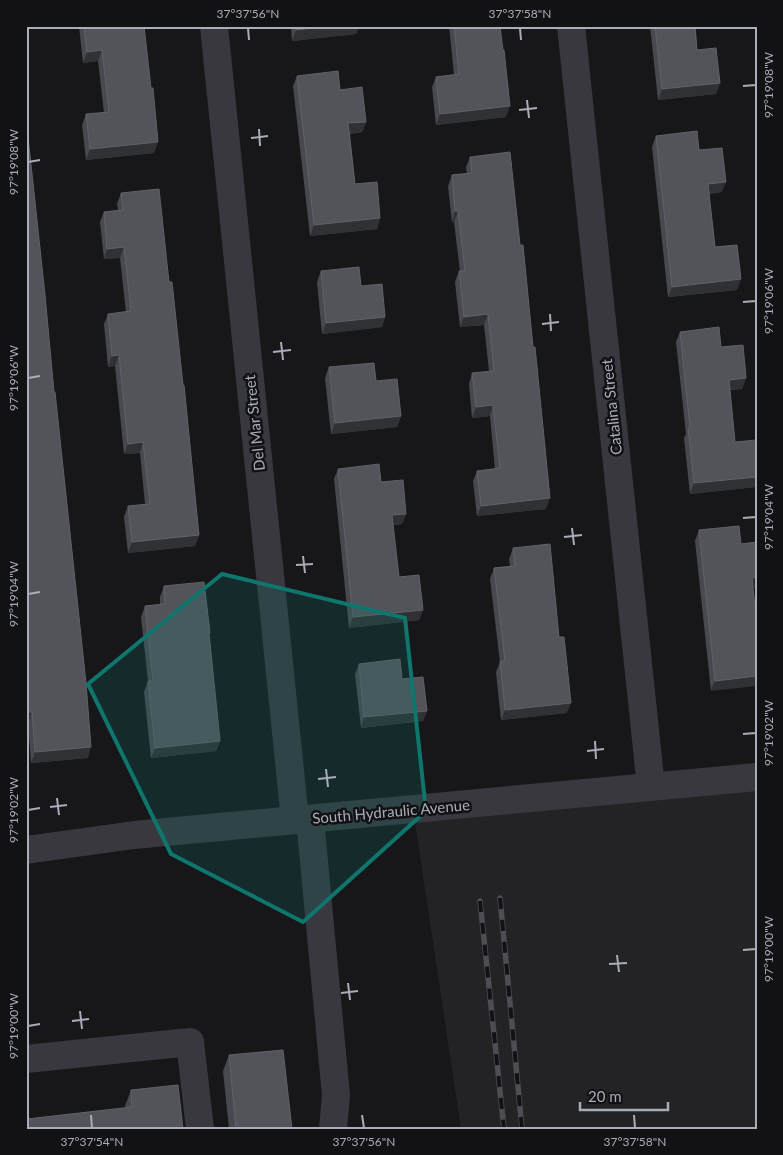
<svg xmlns="http://www.w3.org/2000/svg" width="783" height="1155" viewBox="0 0 783 1155" font-family="Lato,sans-serif">
  <style>
    .built { fill: #232326 }
    .lines { fill: none; stroke-linecap: round; stroke-linejoin: round }
    .minor { stroke: #38383e; stroke-width: 28 }
    .rail-casing { stroke: #4d4e55; stroke-width: 5.5 }
    .rail { stroke: #121214; stroke-width: 4; stroke-dasharray: 11; stroke-linecap: butt }
    .wall { fill: #48494e }
    .shaded-wall { fill: #303134 }
    .building { fill: #53545a; stroke: #606268 }
    .marked { fill: #0f766e; fill-opacity: 0.2; stroke: #0f766e; stroke-width: 4; stroke-linejoin: round }
    .ticks { fill: none; stroke: #a9adb9; stroke-width: 2 }
    .labels { text-anchor: middle; dominant-baseline: central; stroke-width: 5; stroke-linejoin: round; paint-order: stroke }
    .street-label { font-size: 15px; fill: #a9adb9; stroke: #121214 }
    .neatline { fill: none; stroke: #a9adb9; stroke-width: 2 }
    .ticks-label { font-size: 12px; text-anchor: middle; fill: #a9adb9 }
  </style>
  <rect width="100%" height="100%" fill="#171719"/>
  <path class="built" d="M757,773v356h-296l-48,-320z"/>
  <g class="lines">
    <path class="minor" d="M214,26l81,794
      M571,26l80,761
      M310,819l26,276 -3,34
      M26,850l108,-15 623,-58
      M26,1059l164,-17 10,87"/>
    <g class="rail-casing">
      <path id="rail" d="M500,898l22,231
        M480,901l24,228"/>
    </g>
    <use href="#rail" class="rail"/>
  </g>
  <path class="wall" d="M79,26h65l10,127 -68,7 -4,-35 4,-11 18,-1 -6,-52 -15,2z
    M291,26h68l-3,8 -64,7z
    M449,26h51l6,91 -70,8 -4,-38 4,-10 18,-2z
    M650,26h45l2,24 23,33 -4,11 -58,6z
    M297,76l43,14 26,32 -4,10 -12,2 5,50 25,34 -3,11 -67,7 -17,-150z
    M26,118l62,640 -57,5 -3,-40z
    M656,136l43,14 23,42 -13,2 6,53 22,43 -69,7 -16,-150z
    M470,157l76,352 -69,7 -4,-35 4,-10 18,-2 -5,-53 -18,2 -3,-34 3,-11 17,-2 -5,-46 -24,2 -5,-45 4,-11h1l-6,-49h-2l-4,-36 4,-11 15,-1 -1,-7z
    M121,193l48,89 30,253 -4,11 -67,7 -4,-36 4,-11 17,-2 -5,-51 -16,1 -9,-88 -7,1 -4,-43 4,-10 18,-2 -6,-54 -16,1 -4,-37 4,-10 14,-2 -1,-6z
    M321,271l40,15 24,31 -3,10 -60,7 -5,-52z
    M680,332l41,15 25,31 -4,11 -12,1 5,52 22,8v34l-1,3 -66,7 -6,-56 2,-4 -10,-92z
    M329,367l47,14 25,35 -4,11 -66,7 -6,-56z
    M338,469l43,13 25,32 -4,10 -9,1 6,52 24,33 -4,10 -70,8 -15,-149z
    M699,530l42,14 16,-2v45l-4,1 -42,103 -16,-150z
    M513,548l54,165 -66,7 -5,-48 4,-10 -10,-83 4,-11 16,-2 -1,-7z
    M164,586l46,47 -1,2 11,106 -4,10 -65,7 -7,-66 4,-11 -7,-64 4,-11 15,-2v-7z
    M359,664l43,15 25,32 -4,10 -62,7 -6,-54z
    M229,1055l63,74h-63l-6,-58z
    M131,1090l52,39h-157v-10l99,-11v-2z"/>
  <path class="shaded-wall" d="M330,26h29l-3,8 -64,7 4,-11z
    M102,50l-4,11 -15,2 4,-11z
    M720,83l-4,11 -58,6 4,-11z
    M510,106l-4,11 -70,8 4,-11z
    M366,122l-4,10 -17,2 3,-11z
    M158,142l-4,11 -68,7 4,-11z
    M726,182l-4,10 -18,2 4,-10z
    M455,211h3l-4,11h-2z
    M380,218l-3,11 -67,7 4,-11z
    M124,247l-4,11 -16,1 3,-10z
    M741,279l-4,11 -69,7 4,-10z
    M488,314l-4,11 -24,2 4,-10z
    M385,317l-3,10 -60,7 4,-11z
    M119,355l-4,11 -7,1 4,-11z
    M746,378l-4,11 -17,1 4,-10z
    M493,405l-3,11 -18,2 4,-11z
    M401,416l-4,11 -66,7 4,-11z
    M143,442l-3,11 -16,1 4,-10z
    M757,477v7l-1,3 -66,7 4,-11z
    M550,498l-4,11 -69,7 4,-10z
    M406,514l-4,10 -14,2 4,-11z
    M199,535l-4,11 -67,7 4,-11z
    M757,577v10l-9,1 4,-10z
    M423,610l-4,10 -70,8 4,-11z
    M757,676v10l-46,5 4,-10z
    M571,703l-4,10 -66,7 4,-10z
    M427,711l-4,10 -62,7 3,-11z
    M26,712h6l-4,11h-2z
    M220,741l-4,10 -65,7 4,-10z
    M91,747l-3,11 -57,5 4,-11z"/>
  <path class="building" d="M84,26h60l7,62h2l5,54 -68,7 -4,-35 23,-2 -7,-62 -15,2z
    M296,26h34l-34,4z
    M454,26h46l3,24h1l6,56 -70,8 -4,-37 23,-3z
    M655,26h40l2,24 19,-2 4,35 -58,6z
    M338,71l2,19 22,-3 4,35 -18,1 7,61 22,-2 3,36 -66,7 -17,-149z
    M26,118l19,177 9,97h1l31,291 5,64 -56,5 -3,-40h-6z
    M697,131l2,19 23,-2 4,34 -18,2 7,63 22,-2 4,34 -69,8 -16,-151z
    M510,152l10,93h3l10,102h2l15,151 -69,8 -4,-35 23,-3 -7,-63 -17,2 -4,-34 22,-2 -6,-57 -24,3 -5,-46h6l-7,-60h-3l-3,-36 20,-2 -2,-16z
    M159,189l10,93h3l11,103h1l15,150 -67,7 -4,-36 22,-2 -7,-62 -15,2 -9,-89 -7,1 -4,-42 23,-3 -7,-64 -17,2 -3,-37 19,-2 -2,-17z
    M359,267l2,19 21,-2 3,33 -59,6 -5,-52z
    M719,327l2,20 22,-2 3,33 -17,2 6,62 21,-2 1,10v27l-63,6 -6,-55 2,-1 -10,-95z
    M374,363l2,18 21,-2 4,37 -66,7 -6,-56z
    M379,464l2,18 22,-2 3,34 -14,1 7,62 20,-2 4,35 -70,7 -15,-148z
    M739,526l2,18 16,-2v35l-5,1 5,49v49l-42,5 -16,-151z
    M550,544l9,93h5l7,66 -66,7 -5,-49h5l-11,-93 21,-2 -2,-18z
    M204,582l6,51h-1l11,108 -65,7 -7,-67h5l-8,-75 20,-2 -1,-18z
    M400,659l2,20 21,-2 4,34 -63,6 -5,-53z
    M283,1050l9,79h-56l-7,-74z
    M178,1085l5,44h-155l-1,-10 105,-12 -1,-17z"/>
  <path class="marked" d="M222,574l183,44 21,193 -123,111 -132,-68 -83,-170z"/>
  <path class="ticks" d="M248,28l1,12M520,28l1,12M743,86l13,-1M527,100l2,18M519,110l18,-2M259,129l1,17M251,138l17,-2M28,162l12,-2M743,302l13,-1M550,314l1,17M542,324l17,-2M281,342l2,18M273,352l18,-2M28,378l12,-2M743,518l13,-1M572,528l2,17M564,537l18,-2M303,556l2,17M296,565l17,-1M28,594l12,-2M743,734l13,-1M595,741l1,18M587,751l17,-2M326,769l2,18M318,779l18,-2M57,798l2,17M50,807l17,-2M28,810l12,-2M743,950l13,-1M617,955l2,17M609,964l18,-1M348,983l2,17M341,993l17,-2M80,1011l2,18M72,1021l17,-2M28,1026l12,-2M91,1115l1,13M362,1115l2,13M634,1115l1,13"/>
  <g class="labels">
    <g class="street-label">
      <text transform="translate(611 407) rotate(-96)">Catalina Street</text>
      <text transform="translate(254 423) rotate(-96)">Del Mar Street</text>
      <text transform="translate(391 811) rotate(-5)">South Hydraulic Avenue</text>
    </g>
  </g>
  <rect width="783" height="1155" fill="none" stroke="#121214" stroke-width="55"/>
  <path d="M580 1102v8h88v-8" fill="none" stroke="#a9adb9" stroke-width="2.5"/>
  <text x="588" y="1102" font-size="15" fill="#a9adb9" stroke="#121214" stroke-width="4" paint-order="stroke">20 m</text>
  <rect x="28" y="28" width="728" height="1100" class="neatline"/>
  <g class="ticks-label">
    <text x="248" y="18">37°37'56"N</text>
    <text x="520" y="18">37°37'58"N</text>
    <text transform="translate(769 85) rotate(-90)" y="4">97°19'08"W</text>
    <text transform="translate(14 162) rotate(-90)" y="4">97°19'08"W</text>
    <text transform="translate(769 301) rotate(-90)" y="4">97°19'06"W</text>
    <text transform="translate(14 378) rotate(-90)" y="4">97°19'06"W</text>
    <text transform="translate(769 517) rotate(-90)" y="4">97°19'04"W</text>
    <text transform="translate(14 594) rotate(-90)" y="4">97°19'04"W</text>
    <text transform="translate(769 733) rotate(-90)" y="4">97°19'02"W</text>
    <text transform="translate(14 810) rotate(-90)" y="4">97°19'02"W</text>
    <text transform="translate(769 949) rotate(-90)" y="4">97°19'00"W</text>
    <text transform="translate(14 1026) rotate(-90)" y="4">97°19'00"W</text>
    <text x="92" y="1146">37°37'54"N</text>
    <text x="364" y="1146">37°37'56"N</text>
    <text x="635" y="1146">37°37'58"N</text>
  </g>
</svg>
